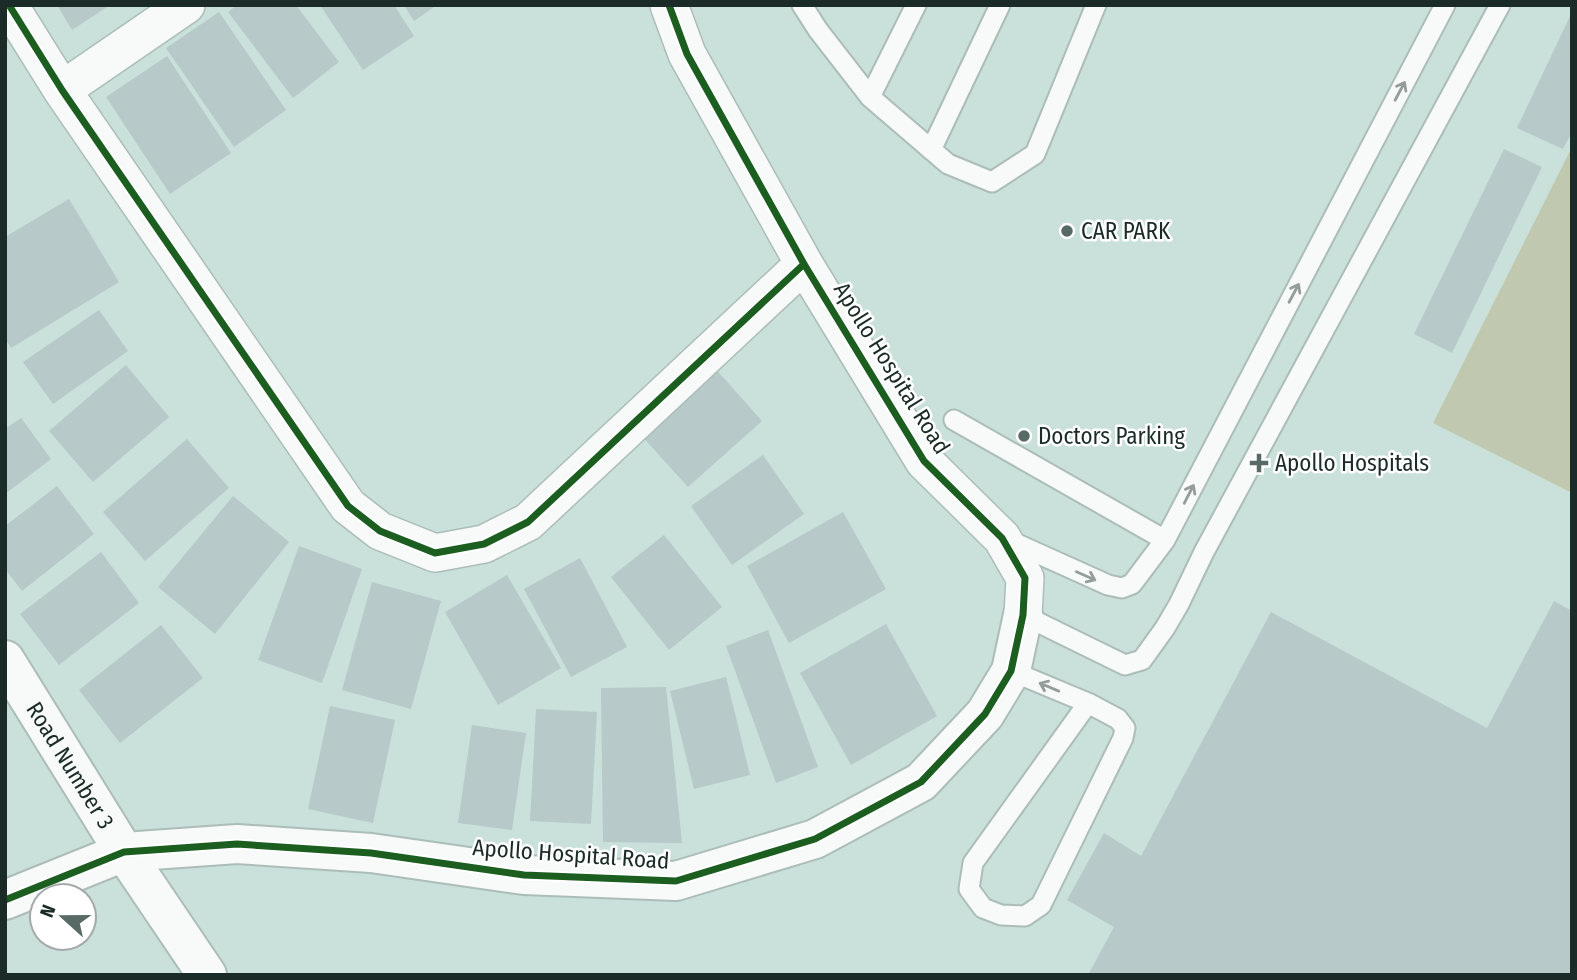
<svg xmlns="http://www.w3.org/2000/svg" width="1577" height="980" viewBox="0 0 1577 980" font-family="'Fira Sans Condensed',sans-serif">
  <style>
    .green { fill: #c0c9af }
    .building { fill: #b7c9c8 }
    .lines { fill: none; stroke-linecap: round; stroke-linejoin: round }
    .service-casing { stroke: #acbdb8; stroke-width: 23 }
    .minor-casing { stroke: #acbdb8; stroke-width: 40 }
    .tertiary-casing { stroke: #acbdb8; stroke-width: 42 }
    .service { stroke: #f7faf9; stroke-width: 19 }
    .minor { stroke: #f7faf9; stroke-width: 37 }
    .tertiary { stroke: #f7faf9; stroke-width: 38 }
    .cycleway-casing { stroke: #fff; stroke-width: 11 }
    .cycleway { stroke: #1b5e20; stroke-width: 7 }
    .oneway { stroke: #949d9a }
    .poi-dot { fill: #586a66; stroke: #fff; stroke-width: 2.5 }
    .labels { text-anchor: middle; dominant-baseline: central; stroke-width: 5; stroke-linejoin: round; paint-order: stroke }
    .poi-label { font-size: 23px; fill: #1b2b27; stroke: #fff; text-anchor: start }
    .street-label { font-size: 23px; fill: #1b2b27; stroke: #fff }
  </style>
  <rect width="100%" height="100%" fill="#cae0da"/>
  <path class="green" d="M1572,147v346l-139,-70z"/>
  <path class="building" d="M57,5h53l-38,25z
    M237,5h59l43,57 -46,36 -65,-86z
    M320,5h74l20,31 -51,34z
    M404,5h33l-23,16z
    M219,12l67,98 -52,37 -68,-99z
    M1572,12v120l-9,17 -46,-21z
    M167,56l64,97 -61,41 -64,-97z
    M1504,149l38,18 -90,186 -38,-19z
    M69,199l50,83 -108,66 -6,-10v-101z
    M99,310l29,41 -75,53 -30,-42z
    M126,365l43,52 -76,65 -44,-51z
    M714,367l48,54 -74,66 -49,-54z
    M21,418l30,41 -46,35v-65z
    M187,439l42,49 -84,73 -42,-49z
    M763,455l41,59 -72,51 -41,-59z
    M57,486l37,48 -72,57 -17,-22v-43z
    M233,496l56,46 -74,92 -57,-47z
    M843,512l43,77 -97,54 -42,-77z
    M664,535l58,72 -53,43 -58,-73z
    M299,546l63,23 -40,114 -64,-23z
    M101,552l38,51 -80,62 -39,-51z
    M580,558l47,89 -56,30 -47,-88z
    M507,575l54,93 -63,37 -53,-93z
    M372,582l69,19 -30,108 -69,-19z
    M1554,601l18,10v364h-484l26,-48 -47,-27 37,-67 37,23 130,-244 216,116z
    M886,624l51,92 -86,49 -51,-92z
    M161,625l42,53 -83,65 -41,-53z
    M768,630l50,137 -42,16 -50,-137z
    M726,677l24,98 -56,14 -24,-98z
    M666,687l16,156 -79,-1 -2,-154z
    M330,706l65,14 -22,103 -65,-14z
    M536,709l61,3 -6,112 -61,-3z
    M472,725l54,8 -14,97 -54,-7z"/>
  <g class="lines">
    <g class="service-casing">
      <path id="service" d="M802,5l16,25 52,67 78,67 44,18 43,-28 61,-149
        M870,97l46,-92
        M931,150l69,-145
        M954,420l211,120
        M1006,539l102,46 14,3 10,-4 33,-44 280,-535
        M1023,615l102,50 17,-5 23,-32 14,-24 25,-52 296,-547
        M1011,671l77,32 30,16 7,9 -2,10 -82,167 -16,11 -24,-1 -18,-7 -14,-19 4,-26 115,-160"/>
    </g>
    <g class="minor-casing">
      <path id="minor" d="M9,5l53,85 286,416 32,25 55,22 49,-9 44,-22 276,-258
        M669,5l18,49 117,210 120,197 78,77 23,40 -2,37
        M62,90l124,-85"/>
    </g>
    <g class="tertiary-casing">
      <g id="tertiary">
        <path id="s1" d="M5,660l119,192 83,123"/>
        <path d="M5,900l119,-48 113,-8 134,9 153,22 152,6 139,-42 106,-57 64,-68 26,-43 12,-56"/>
      </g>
    </g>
    <use href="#service" class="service"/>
    <use href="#minor" class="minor"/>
    <use href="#tertiary" class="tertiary"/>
    <g class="cycleway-casing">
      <path id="cycleway" d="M9,5l53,85 286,416 32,25 55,22 49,-9 44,-22 276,-258
        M5,900l119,-48 113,-8 134,9 153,22 152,6 139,-42 106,-57 64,-68 26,-43 12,-56 2,-37 -23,-40 -78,-77 -120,-197 -117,-210 -18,-49"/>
    </g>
    <use href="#cycleway" class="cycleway"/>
  </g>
  <defs><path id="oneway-shaft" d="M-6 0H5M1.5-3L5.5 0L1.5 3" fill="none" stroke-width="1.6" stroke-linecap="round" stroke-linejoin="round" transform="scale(1.75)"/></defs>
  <g class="oneway">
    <use href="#oneway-shaft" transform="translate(1400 91) rotate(-62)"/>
    <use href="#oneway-shaft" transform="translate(1294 293) rotate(-62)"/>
    <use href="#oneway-shaft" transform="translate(1189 494) rotate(-63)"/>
    <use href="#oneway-shaft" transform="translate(1086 576) rotate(24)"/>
    <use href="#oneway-shaft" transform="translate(1049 687) rotate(-157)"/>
  </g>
  <g class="poi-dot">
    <circle cx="1067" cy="231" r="7"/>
    <circle cx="1024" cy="436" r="7"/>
    <path d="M1255.5 452.5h7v7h7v7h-7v7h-7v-7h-7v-7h7z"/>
  </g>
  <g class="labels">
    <g class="poi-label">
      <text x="1081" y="231">CAR PARK</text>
      <text x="1038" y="436">Doctors Parking</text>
      <text x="1275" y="463">Apollo Hospitals</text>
    </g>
    <g class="street-label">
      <text transform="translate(892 368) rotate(58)">Apollo Hospital Road</text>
      <text stroke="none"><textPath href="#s1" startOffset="124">Road Number 3</textPath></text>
      <text transform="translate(571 854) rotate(4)">Apollo Hospital Road</text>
    </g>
  </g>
  <rect width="1577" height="980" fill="none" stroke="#1b2b27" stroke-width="14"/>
  <g transform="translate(63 917) rotate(291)"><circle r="33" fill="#ffffff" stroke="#a4aaa9" stroke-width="2"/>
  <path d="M0-5L12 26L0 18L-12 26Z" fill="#586a66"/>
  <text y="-10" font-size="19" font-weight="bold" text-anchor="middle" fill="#1b2b27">N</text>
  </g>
</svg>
